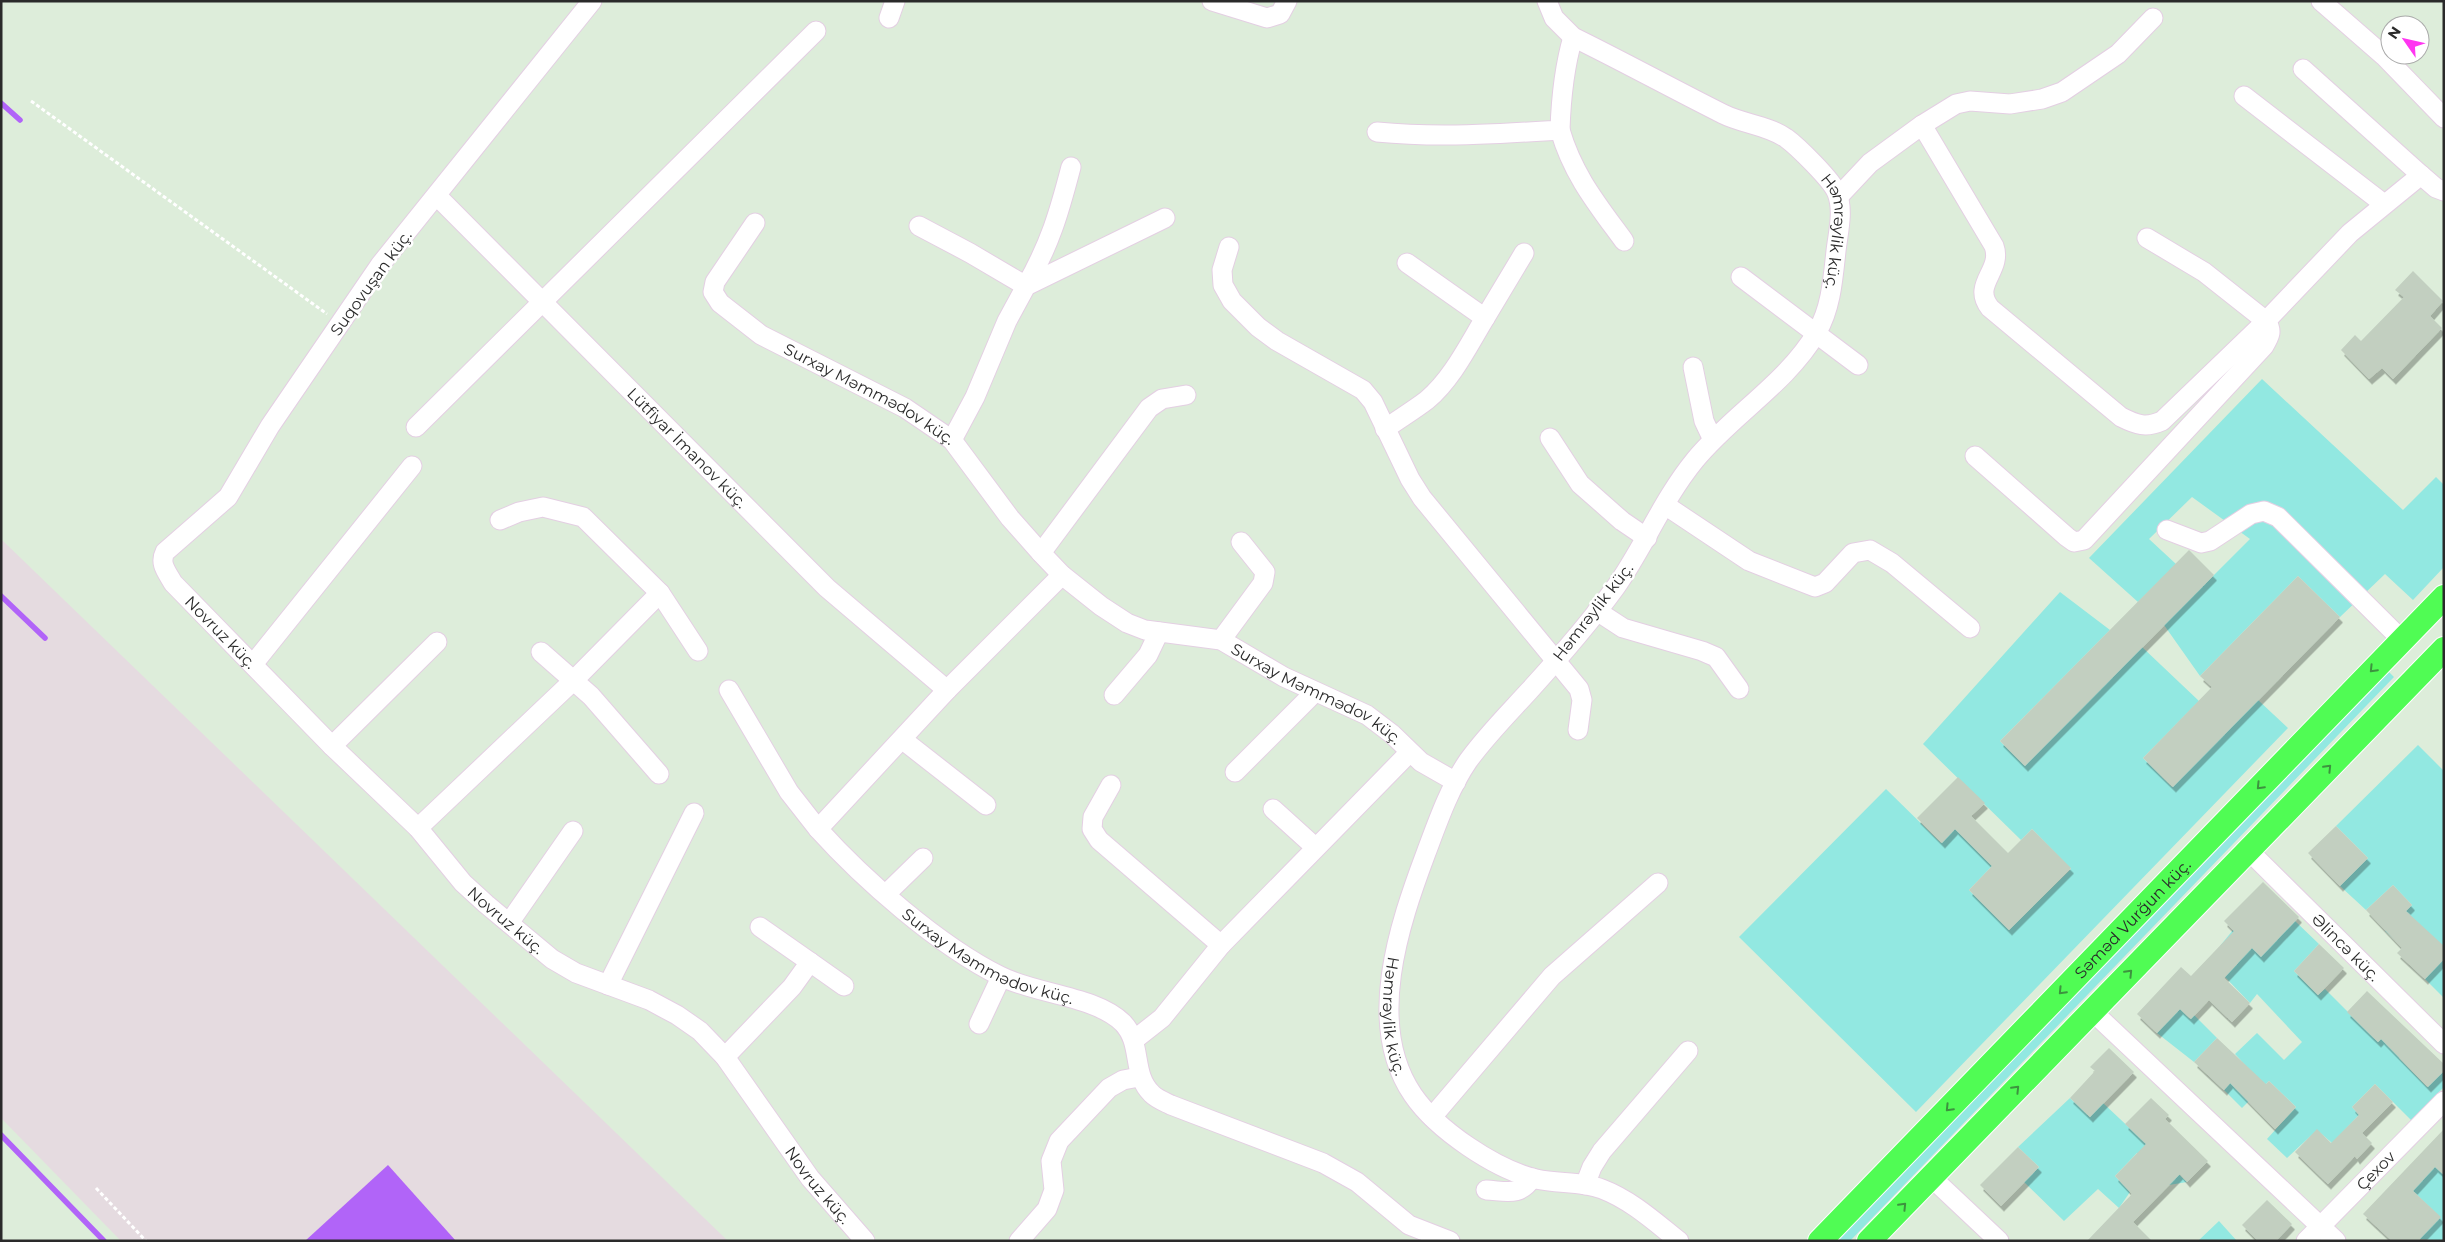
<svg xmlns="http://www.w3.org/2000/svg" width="2445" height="1242" viewBox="0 0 2445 1242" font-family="Montserrat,sans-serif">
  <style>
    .industrial { fill: #e5dbe0 }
    .green { fill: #92e8e1 }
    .water { fill: #b164f8 }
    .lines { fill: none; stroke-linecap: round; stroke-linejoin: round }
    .stream { stroke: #b164f8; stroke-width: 5.5 }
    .building { fill: #c2cfc0; filter: url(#shadow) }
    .minor-casing { stroke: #e4cfe3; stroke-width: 21 }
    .major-casing { stroke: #fff; stroke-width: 26 }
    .path { stroke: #fff; stroke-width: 3; stroke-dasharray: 4 2.5; stroke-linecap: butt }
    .minor { stroke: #fff; stroke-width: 19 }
    .major { stroke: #50fc54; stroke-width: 24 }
    .oneway { stroke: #3d933f }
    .labels { text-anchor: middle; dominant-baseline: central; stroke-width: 5; stroke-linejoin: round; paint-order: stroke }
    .street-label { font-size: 16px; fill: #2a2a2a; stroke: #fff }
  </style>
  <defs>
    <filter id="shadow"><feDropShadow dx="3" dy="5.5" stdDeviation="0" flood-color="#0004"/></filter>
  </defs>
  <rect width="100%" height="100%" fill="#ddedda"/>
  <path class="industrial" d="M1,539l727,702h-607l-120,-123z"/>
  <path class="green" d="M2262,379l141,131 33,-33 8,8v82l-31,33 -28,-26 -45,43 -42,-41 -98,100 -36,-51 86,-86 -58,-42 -43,42 27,25 -38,38 -49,-44z
    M2060,592l50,38 -110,111 24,24 118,-118 57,54 -56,57 29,29 86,-87 30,28 -372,384 -177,-175 147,-148 55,54 14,-14 37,37 -23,24 40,40 62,-61 -39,-40 -11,11 -98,-96z
    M2387,670l7,7 -544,564h-13z
    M2418,745l26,26v175l-41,1 -18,-16 27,-26 -19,-20 -27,25 -26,-24 28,-28 -32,-32z
    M2295,921l24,23 -25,27 24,24 7,-6 53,53 11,-11 19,17 -9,10 28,29 17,-16v16l-33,33 -36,-36 -23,23 7,8 -27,28 -15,-13 -30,28 -20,-19 29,-32 -27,-26 -27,27 -18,-18 22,-24 -11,-12 22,-21 27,27 18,-18 -45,-48 -7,9 -25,-26 13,-14 -18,-17 13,-16 28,26z
    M2444,959v39l-19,-19z
    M2180,1009l10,10 4,-4 23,23 -23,24 -37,-29z
    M2070,1098l20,19 13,-14 84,79 -18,3 -32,-32 -22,23 15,16 -11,16 -21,-19 -34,32 -40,-39 15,-15 -21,-20z
    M2428,1160l16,15v66l-25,-2 21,-22 -27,-26z
    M2219,1221l18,20h-39z"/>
  <path class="water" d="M388,1165l68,76h-151z"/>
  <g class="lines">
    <path class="stream" d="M1,103l19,17
      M1,596l44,42
      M1,1135l103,106"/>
  </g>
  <path class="building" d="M2413,271l30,30 -13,15 12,12 -49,51 -11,-11 -13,11 -28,-29 14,-15 6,6 43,-44 -9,-7z
    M2189,550l25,25 -189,191 -25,-25z
    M2298,576l42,41 -167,170 -30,-29 69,-71 -12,-11z
    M1958,777l27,26 -14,13 37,37 24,-24 39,39 -62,62 -40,-40 23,-24 -37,-37 -13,14 -25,-25z
    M2336,826l32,32 -28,28 -32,-33z
    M2263,882l36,35 -38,40 -9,-9 -28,30 26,25 -18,19 -23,-22 -18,19 -11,-10 -23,24 -20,-19 44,-47 10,9 43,-45 -10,-10z
    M2393,885l19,20 -6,6 38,35v13l-19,20 -28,-26 5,-5 -36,-38z
    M2319,944l25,24 -26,27 -24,-24z
    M2367,991l77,73v7l-16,16 -47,-48 -3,3 -31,-30z
    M2217,1038l49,46 3,-3 27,26 -21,22 -45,-46 -6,7 -30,-28z
    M2109,1048l25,24 -44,45 -20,-19 25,-27 -5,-4z
    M2375,1084l18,18 -31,31 10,10 -15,16 -2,-3 -27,28 -33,-32 22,-23 14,14 28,-28 -7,-8z
    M2151,1098l18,17 -4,4 43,42 -21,21 -7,-8 -47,48 19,19h-65l45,-47 -17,-18 31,-32 -21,-20z
    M2444,1129v46l-9,-8 -22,24 28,26 -23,24h-26l-29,-27z
    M2018,1147l21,20 -38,39 -21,-21z
    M2267,1200l25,24 -16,17h-18l-16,-16z"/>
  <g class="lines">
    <g class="minor-casing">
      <g id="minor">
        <path id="s1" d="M592,1l-212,264 -110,161 -42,71 -63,55c-6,12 2,20 8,31l159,163 86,82 45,55 23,21 66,55 24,14 73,27 28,15 23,16 25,26 85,121 55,63"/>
        <path d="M1212,1l55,17 13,-4 7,-13"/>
        <path id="s2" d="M1547,1l7,17 19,19c51,25 100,52 150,77 20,10 44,11 63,24 11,8 46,42 51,55 7,18 1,40 -1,58 -3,28 -5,57 -19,81 -30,51 -85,83 -122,128 -32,39 -51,87 -80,128 -27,37 -56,70 -86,103 -21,23 -43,45 -61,70 -19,28 -30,60 -42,92 -27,72 -61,172 -13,242 24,35 82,74 123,84 22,5 46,2 66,10 29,11 53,33 77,52"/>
        <path d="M2321,1l63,55 60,62"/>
        <path d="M889,18l6,-17"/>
        <path d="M2303,69l118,106"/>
        <path d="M2244,96l140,108"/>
        <path d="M1922,125l34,-21 14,-3 40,3 32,-5 20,-7 56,-38 35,-36"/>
        <path d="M1560,130c13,45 37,74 64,111"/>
        <path d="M1377,132c61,6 121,2 183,-2 1,-32 4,-62 13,-93"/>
        <path id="s3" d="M437,196l390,392 120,102"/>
        <path d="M1839,196l31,-33 52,-38 72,121c9,25 -23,38 -4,62l131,109c16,8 25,11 41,4l104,-100 84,-88 71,-58 15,13 8,3"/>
        <path id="s4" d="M755,223l-40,59 -2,10 7,11 41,32 144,73 47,32 58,78 31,35 21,22 39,31 26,17 18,7 76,10 63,37 83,38 25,19 29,28 35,20"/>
        <path d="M919,226l51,27 56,33c24,-42 33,-73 45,-119"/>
        <path d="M1229,247l-7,23 1,15 9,16 26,26 19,14 86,49 10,12 37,77 12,19 157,191 3,11 -4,30"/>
        <path d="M1741,277l117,88"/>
        <path d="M1485,318l39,-65"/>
        <path d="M1693,367l11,54 9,19"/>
        <path d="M416,427l400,-396"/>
        <path d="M1385,429c14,-10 29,-19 42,-29 25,-21 41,-54 58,-82l-78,-55"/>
        <path d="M1550,438l30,46 42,37 25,17"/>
        <path d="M952,440l23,-43 32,-76 19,-35 139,-68"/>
        <path d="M1975,456l92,81 7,5 10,-2 180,-194c6,-10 9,-15 2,-25l-62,-49 -57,-34"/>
        <path d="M1665,505l84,56 66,26 10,-4 28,-30 17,-3 22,13 78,65"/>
        <path d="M500,520l19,-8 24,-5 40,10 77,76 38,58"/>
        <path d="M2167,530l34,13 9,-2 41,-27 13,-3 14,6 124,123"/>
        <path d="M1041,553l108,-145 13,-9 24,-4"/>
        <path id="s5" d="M1062,575l-115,115 -129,139c46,51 120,116 182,147 35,18 96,20 123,47 20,21 8,51 29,71 5,5 13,8 19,11l152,58 34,19 52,43 41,16"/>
        <path d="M1597,611l26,17 79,23 14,6 23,32"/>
        <path d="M1221,640l42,-57 2,-11 -24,-30"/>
        <path d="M541,652l50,44 68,78"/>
        <path d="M254,663l158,-197"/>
        <path d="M729,690l60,102 29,37"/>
        <path d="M1114,695l34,-40 11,-23"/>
        <path d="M903,740l83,65"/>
        <path d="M332,746l105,-104"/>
        <path d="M1235,772l80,-80"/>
        <path d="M1111,785l-18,32 -1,12 7,11 122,105"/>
        <path d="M1273,809l42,38"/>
        <path d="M418,828l156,-148 86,-87"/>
        <path id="s6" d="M2248,850l196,194"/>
        <path d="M886,894l37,-36"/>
        <path d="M509,923l64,-92"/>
        <path d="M810,962l34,24"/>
        <path d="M608,985l86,-172"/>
        <path d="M2092,1011l244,230"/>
        <path d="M979,1024l22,-47"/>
        <path d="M1134,1040l28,-22 59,-73 188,-192"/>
        <path d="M725,1057l67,-70 18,-25 -50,-35"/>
        <path d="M1432,1117l120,-141 106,-93"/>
        <path d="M1931,1177l68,64"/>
        <path d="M1585,1185l7,-18 10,-16 86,-100"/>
        <path d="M1486,1190c20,1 34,7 46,-12"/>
        <path d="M1019,1241l28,-32 7,-19 -3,-29 8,-20 50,-53 14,-8 16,-3"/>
        <path id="s7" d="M2306,1241l138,-140"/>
      </g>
    </g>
    <g class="major-casing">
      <g id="major">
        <path id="s8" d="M1820,1241l624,-644"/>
        <path d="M1869,1241l575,-592"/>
      </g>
    </g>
    <path class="path" d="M31,101l296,213
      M96,1188l50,53"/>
    <use href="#minor" class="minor"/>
    <use href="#major" class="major"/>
  </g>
  <defs><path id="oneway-chevron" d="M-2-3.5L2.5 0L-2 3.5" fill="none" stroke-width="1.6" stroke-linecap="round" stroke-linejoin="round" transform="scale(1.25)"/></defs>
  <g class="oneway">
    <use href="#oneway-chevron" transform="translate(2373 669) rotate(134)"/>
    <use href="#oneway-chevron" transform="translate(2328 768) rotate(-46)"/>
    <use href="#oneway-chevron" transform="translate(2260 786) rotate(134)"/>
    <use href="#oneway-chevron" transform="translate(2129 973) rotate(-46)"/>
    <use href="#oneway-chevron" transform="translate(2062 991) rotate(134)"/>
    <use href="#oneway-chevron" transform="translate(2016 1089) rotate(-46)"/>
    <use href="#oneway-chevron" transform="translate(1949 1108) rotate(134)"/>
    <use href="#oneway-chevron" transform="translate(1903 1206) rotate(-46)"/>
  </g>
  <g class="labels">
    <g class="street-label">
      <text stroke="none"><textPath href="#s2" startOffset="395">Həmrəylik küç.</textPath></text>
      <text transform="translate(371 283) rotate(-54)">Suqovuşan küç.</text>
      <text stroke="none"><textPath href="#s4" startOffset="270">Surxay Məmmədov küç.</textPath></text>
      <text stroke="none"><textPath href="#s3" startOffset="355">Lütfiyar İmanov küç.</textPath></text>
      <text transform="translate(1593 612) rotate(-52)">Həmrəylik küç.</text>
      <text stroke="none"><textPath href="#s1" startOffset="802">Novruz küç.</textPath></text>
      <text stroke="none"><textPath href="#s4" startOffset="826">Surxay Məmmədov küç.</textPath></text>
      <text stroke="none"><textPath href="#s8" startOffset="449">Səməd Vurğun küç.</textPath></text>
      <text stroke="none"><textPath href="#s1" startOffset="1208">Novruz küç.</textPath></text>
      <text stroke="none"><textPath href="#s6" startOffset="138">Əlincə küç.</textPath></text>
      <text stroke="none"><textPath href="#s5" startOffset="568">Surxay Məmmədov küç.</textPath></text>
      <text stroke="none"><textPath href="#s2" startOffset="1325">Həmrəylik küç.</textPath></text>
      <text stroke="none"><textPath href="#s7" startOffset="99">Çexov</textPath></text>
      <text stroke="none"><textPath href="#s1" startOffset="1628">Novruz küç.</textPath></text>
    </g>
  </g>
  <rect width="2445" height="1242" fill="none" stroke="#2a2a2a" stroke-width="5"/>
  <g transform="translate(2405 40) rotate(304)"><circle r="24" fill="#ffffff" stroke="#aaaaaa"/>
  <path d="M0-4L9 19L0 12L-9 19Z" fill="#ff35f1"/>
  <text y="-8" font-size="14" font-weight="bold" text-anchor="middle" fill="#2a2a2a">N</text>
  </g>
</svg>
